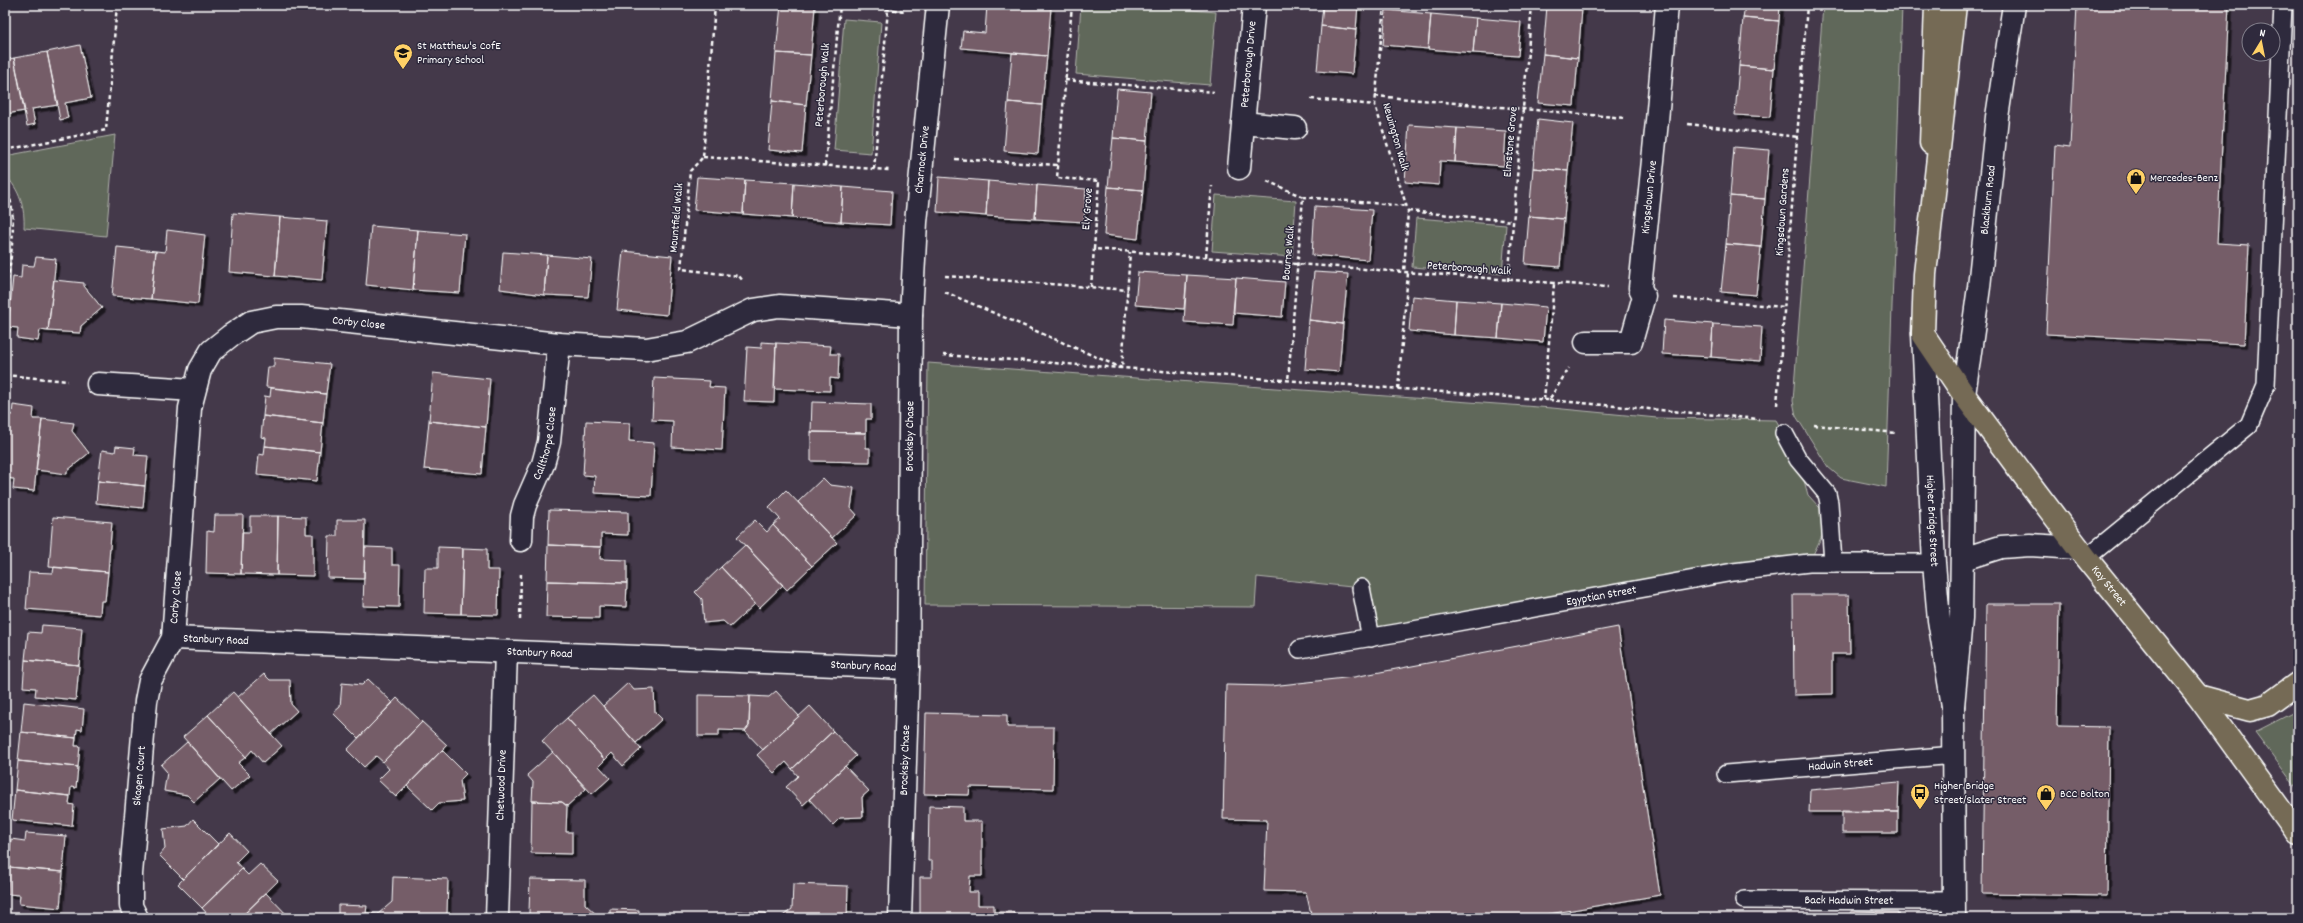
<svg xmlns="http://www.w3.org/2000/svg" width="2303" height="923" viewBox="0 0 2303 923" font-family="Dekko,sans-serif">
  <style>
    .green { fill: #61675a; stroke: #b0b3ac }
    .building { fill: #755d68; stroke: #fff; filter: url(#shadow) }
    .lines { fill: none; stroke-linecap: round; stroke-linejoin: round }
    .service-casing { stroke: #fff; stroke-width: 20 }
    .minor-casing { stroke: #fff; stroke-width: 25 }
    .secondary-casing { stroke: #fff; stroke-width: 25 }
    .primary-casing { stroke: #fff; stroke-width: 25 }
    .trunk-casing { stroke: #fff; stroke-width: 25 }
    .path { stroke: #fff; stroke-width: 2.5; stroke-dasharray: 4 3; stroke-linecap: butt }
    .service { stroke: #2f2a3d; stroke-width: 17 }
    .minor { stroke: #2f2a3d; stroke-width: 22 }
    .secondary { stroke: #2f2a3d; stroke-width: 22 }
    .primary { stroke: #756b55; stroke-width: 22 }
    .trunk { stroke: #756b55; stroke-width: 22 }
    .labels { text-anchor: middle; dominant-baseline: central; stroke-width: 3; stroke-linejoin: round; paint-order: stroke }
    .poi-label { font-size: 12px; fill: #fff; stroke: #2f2a3d; text-anchor: start }
    .street-label { font-size: 12px; fill: #fff; stroke: #2f2a3d }
  </style>
  <defs>
    <filter id="shadow"><feDropShadow dx="3.5" dy="3.5" stdDeviation="0" flood-color="#0009"/></filter>
  </defs>
  <rect width="100%" height="100%" fill="#44394a"/>
  <filter id="ink" filterUnits="userSpaceOnUse"><feTurbulence type="fractalNoise" baseFrequency=".025" numOctaves="2"/><feDisplacementMap in="SourceGraphic" scale="8" xChannelSelector="R" yChannelSelector="G"/><feConvolveMatrix kernelMatrix="1 2 1 2 8 2 1 2 1" color-interpolation-filters="sRGB"/></filter>
  <g filter="url(#ink)">
    <path class="green" d="M1081,5h48l87,7 -6,73 -134,-11z
      M1823,5h79l-16,482 -45,-9 -13,-11 -32,-51 -3,-15z
      M844,19l37,3 -10,131 -37,-3z
      M115,135l-9,101 -82,-8c1,-20 -4,-38 -19,-53v-19z
      M1216,195l80,6 -4,56 -80,-6z
      M1416,218l90,7 -4,49 -90,-7z
      M928,363l624,45 105,10 119,2 22,39 10,36 22,24 -21,44 -32,-7 -406,82 -10,-50 -104,-11 -2,30 -330,-2z
      M2298,710v80l-43,-58z"/>
    <path class="building" d="M781,5l34,2 -4,48 -35,-2z
      M987,5l64,3 -4,48 -86,-8 2,-17 22,2z
      M1323,5h35l-2,25 -35,-4z
      M1547,5h35v4z
      M1745,5h35l-1,16 -36,-3z
      M2077,5h152l-12,238 32,2 -5,99 -198,-10 9,-189 15,2z
      M1547,6l35,3 -4,49 -35,-4z
      M1386,10l45,4 -3,35 -45,-4z
      M1431,14l45,4 -3,35 -45,-4z
      M1476,18l45,4 -3,34 -45,-3z
      M1743,18l36,3 -5,48 -35,-3z
      M1321,26l35,4 -4,44 -35,-3z
      M80,45l11,53 -26,5 3,15 -8,2 -13,-68z
      M47,52l11,53 -26,4 3,15 -8,2 -13,-68z
      M776,53l35,2 -5,50 -34,-4z
      M1012,53l35,3 -5,49 -34,-3z
      M1543,54l35,4 -4,48 -36,-3z
      M14,58l11,53 -20,3v-54z
      M1739,66l35,3 -4,48 -35,-2z
      M1117,89l34,3 -4,49 -34,-3z
      M772,101l34,4 -4,48 -34,-3z
      M1008,102l34,3 -4,49 -34,-3z
      M1538,119l35,4 -5,48 -35,-3z
      M1409,125l48,3 -2,34 -15,-1 -1,24 -34,-3z
      M1457,128l49,3 -2,35 -49,-4z
      M1113,138l34,3 -4,49 -35,-3z
      M1734,147l35,3 -4,49 -35,-3z
      M1533,168l35,3 -4,48 -35,-3z
      M697,177l48,3 -2,34 -49,-4z
      M939,177l49,4 -2,35 -49,-4z
      M745,180l49,3 -2,35 -49,-4z
      M988,181l49,4 -2,34 -49,-3z
      M794,183l49,4 -2,35 -49,-4z
      M1037,185l49,4 -2,33 -49,-3z
      M843,187l49,4 -2,34 -49,-3z
      M1108,187l35,3 -5,49 -34,-4z
      M1730,196l35,3 -4,48 -35,-3z
      M1315,206l57,4 -4,50 -56,-5z
      M233,213l47,4 -5,59 -46,-4z
      M1529,216l35,3 -4,48 -35,-3z
      M280,217l47,4 -5,59 -47,-4z
      M371,226l47,4 -5,60 -47,-5z
      M167,230l38,5 -7,69 -47,-5 5,-48 9,1z
      M418,230l47,4 -5,59 -47,-3z
      M1726,244l35,3 -5,48 -35,-3z
      M117,247l39,4 -5,48 -39,-3z
      M623,251l49,5 -5,59 -50,-5z
      M503,252l44,3 -3,40 -44,-6z
      M547,255l45,4 -4,38 -44,-2z
      M36,257l20,2 -8,72 -8,-1 -2,11 -21,-3 1,-10 -10,-1 5,-50 8,1 1,-13 12,1z
      M1138,272l49,3 -3,34 -49,-4z
      M1314,272l34,2 -5,50 -34,-4z
      M1187,275l49,3 -3,47 -49,-3z
      M1236,278l49,4 -3,35 -49,-4z
      M54,280l30,3v3l18,22 -21,18 -1,7 -32,-2z
      M1412,296l44,4 -2,35 -45,-4z
      M1456,300l45,3 -3,35 -44,-3z
      M1501,303l45,4 -3,35 -45,-4z
      M1309,320l34,4 -4,48 -34,-3z
      M1664,320l49,4 -2,33 -49,-3z
      M1713,324l49,3 -2,34 -49,-4z
      M761,342l15,1 -2,59 -30,-1 3,-54 14,1z
      M776,343l55,3 -1,8h9l-1,25 -8,-1v13l-56,-2z
      M274,358l56,6 -4,30 -60,-7 2,-20h6z
      M433,373l57,6 -4,48 -57,-6z
      M654,378l56,3 -1,6 16,1 -3,62 -50,-3 1,-26 -21,-1z
      M271,388l55,6 -3,29 -60,-7 2,-20 5,1z
      M812,402l59,2v15h-5v14l-55,-1z
      M13,405l21,3 -1,11h9l-8,72 -21,-2 1,-10 -9,-1v-64l7,1z
      M263,416l60,7 -3,29 -55,-6 1,-8 -5,-1z
      M42,419l32,4 -2,8 17,22 -22,18v3l-31,-4z
      M429,421l57,6 -4,47 -58,-5z
      M586,421l44,2 -1,18 25,2 -3,53 -57,-3 1,-17 -12,-1z
      M811,432l55,1v15h4v14l-59,-1z
      M116,446l19,2 -1,7 14,1 -3,30 -47,-5 4,-31 13,2z
      M265,446l55,6 -3,29 -60,-6 2,-21 5,1z
      M823,478l7,7 24,3 -3,20 6,7 -25,23 -34,-36z
      M98,481l47,5 -2,22 -47,-5z
      M786,490l51,53 -25,23 -39,-41 7,-6 -11,-12z
      M549,510l79,2v23l-27,-1v13l-53,-2z
      M215,515h28l-2,59 -35,-1 1,-42 7,1z
      M250,516h28l-1,59 -36,-1 1,-42h8z
      M278,516l28,1v17h7v42l-36,-1z
      M53,517l59,5 -4,50 -59,-5z
      M337,520h28l-1,59 -36,-1 1,-42h8z
      M755,520l12,12 6,-7 39,41 -25,24 -50,-53z
      M548,545l53,2 -1,12 27,1v23l-80,-2z
      M745,545l38,40 -24,23 -38,-41z
      M365,547l27,1v17h8l-1,42 -36,-1z
      M438,547l25,1 -2,66 -37,-1 1,-45h13z
      M463,548l24,1v21h12l-1,45 -37,-1z
      M54,567l54,5 -3,29h-4l-1,14 -74,-6 3,-37 24,1z
      M721,567l34,37 -25,23 -7,-6 -19,2 -2,-24 -7,-7z
      M547,581l80,2 -1,24 -27,-1v12l-53,-1z
      M1793,595h56l1,59h-18v40l-38,1z
      M1986,604h73l-2,122 52,1 -2,169 -125,-2z
      M42,625l40,3 -3,37 -54,-5 3,-28 13,1z
      M1618,627l42,268 -134,23h-214l-6,-26 -42,-1 3,-71 -44,-1 3,-134 45,1 83,-9z
      M25,660l54,5 -3,35 -41,-4 1,-8 -13,-1z
      M264,674l6,6h20l1,24 6,7 -26,23 -33,-37z
      M368,679l25,24 -35,35 -25,-25 7,-6 2,-24 20,2z
      M628,683l6,7 20,-1 1,23 7,7 -26,24 -33,-37z
      M776,691l23,25 -36,34 -18,-19 4,-5 1,-30 19,1z
      M233,692l49,54 -19,17 -11,-13 -6,7 -38,-42z
      M593,695l48,54 -18,17 -11,-13 -7,7 -38,-42z
      M698,695l52,1 -1,30 -4,5 -26,-1v6h-21z
      M397,698l25,24 -39,40 -7,-6 -12,11 -17,-17z
      M24,702l60,7 -2,21 -5,-1 -1,9 -55,-6z
      M810,706l23,25 -41,38 -6,-7 -12,11 -17,-18z
      M926,713l81,2v12h47l-1,62 -83,-2 -1,8 -45,-1z
      M208,715l38,42 -8,6 12,12 -19,16 -48,-54z
      M567,718l38,42 -6,6 11,12 -18,16 -50,-53z
      M422,722l25,23 -51,52 -18,-17 11,-11 -6,-7z
      M833,731l23,25 -53,49 -17,-18 12,-11 -6,-7z
      M21,732l55,6 -1,8h5l-2,21 -60,-6z
      M187,742l33,37 -26,23 -7,-7 -23,-4 3,-19 -6,-7z
      M442,750l24,24 -6,6 3,21 -24,2 -7,7 -25,-24z
      M553,752l33,37 -19,17 -5,-4 -30,-1 1,-19 -6,-7z
      M18,761l60,6 -2,21 -5,-1 -1,9 -55,-6z
      M845,766l24,25 -7,6 1,20 -23,1 -7,7 -24,-26z
      M1899,782l-1,30h-89l1,-22z
      M15,790l55,6 -1,8 5,1 -2,21 -60,-6z
      M532,801l30,1 5,4 -1,26h6v22l-41,-1z
      M929,806l34,1v14h19v55h-12l-1,16h9v13h16v7h20v6h-94v-41h12v-16h-4z
      M1842,811l56,1v21h-56z
      M193,819l25,25 -35,35 -24,-24 6,-7 -2,-19 24,-3z
      M26,833l40,3 -3,36 -54,-5 2,-28 14,2z
      M230,833l17,18 -11,11 6,7 -40,39 -24,-24z
      M260,864l18,17 -38,37h-29l-9,-10 40,-39 6,6z
      M9,867l54,5 -3,36 -41,-4 1,-9 -13,-1z
      M393,877l55,2 -1,34 -5,5h-143v-4l39,1v-10l29,1 -1,7 12,1 14,-12z
      M530,879l55,1v24l14,13h11v-8l29,1v8h-105l-5,-5z
      M793,884l55,2 -1,32h-67l12,-9z
      M266,893l24,25h-50z
      M737,911l29,2v5h-29z
      M1851,911l47,1v6h-47z"/>
    <g class="lines">
      <g class="service-casing">
        <g id="service">
          <path d="M1784,433l14,26 29,35 2,9 4,60"/>
          <path d="M2086,558l163,-133 17,-40 17,-380"/>
          <path d="M1361,588l10,50"/>
          <path id="s1" d="M1300,649l97,-16 336,-61 76,-9h125"/>
          <path id="s2" d="M1726,774l229,-19"/>
          <path id="s3" d="M1744,900l210,1"/>
        </g>
      </g>
      <g class="minor-casing">
        <g id="minor">
          <path d="M1243,123l52,5"/>
          <path id="s4" d="M1239,168l15,-163"/>
          <path id="s5" d="M1586,342h45l13,-46 -4,-8 17,-167 10,-116"/>
          <path d="M98,384l96,6"/>
          <path id="s6" d="M521,540l1,-24 3,-11 18,-41 6,-22 10,-98"/>
          <path id="s7" d="M173,638l735,30"/>
          <path id="s8" d="M137,918l-6,-12v-32l15,-173 4,-20 23,-43 17,-230 10,-38 11,-19 19,-15 21,-14 25,-5h25l258,27 87,5 41,-7 66,-32 26,-4 132,9"/>
          <path id="s9" d="M497,918l9,-266"/>
          <path id="s10" d="M900,918l8,-250 3,-353 5,-93 22,-217"/>
        </g>
      </g>
      <g class="secondary-casing">
        <g id="secondary">
          <path id="s11" d="M1923,334l11,229 5,57 14,86 1,212"/>
          <path d="M1963,559l38,-12 29,-2 48,3"/>
          <path id="s12" d="M1953,706l8,-87 3,-224 15,-108 18,-170 17,-112"/>
        </g>
      </g>
      <g class="primary-casing">
        <path id="primary" d="M1931,143l5,-138"/>
      </g>
      <g class="trunk-casing">
        <g id="trunk">
          <path id="s13" d="M1955,5l-30,269 -2,60 41,61 66,89 56,74 112,138 100,138"/>
          <path d="M2198,696l52,14 18,-5 30,-22"/>
        </g>
      </g>
      <path class="path" d="M715,5l-12,152 -13,14 -9,98 58,7 4,5
        M844,5l61,6
        M1072,5l-15,173 42,3 -5,68 514,38
        M1384,5l-9,100 33,106 -4,61
        M1065,80l149,12
        M1375,96l251,22
        M1311,99l64,6
        M1688,124l110,13
        M5,150l101,-20 11,-125
        M703,157l186,13
        M955,159l103,6
        M825,166l15,-161
        M874,169l14,-160
        M1267,181l36,16 -15,184
        M5,187c16,24 3,86 0,116
        M1303,197l103,9
        M1408,211l105,10
        M1206,257l6,-71
        M945,276l183,14
        M1508,281l24,-276
        M1091,287l3,-38
        M945,292l177,76 427,32 20,-32
        M1674,298l111,9
        M943,355l179,13 8,-116
        M5,375l63,6
        M1398,389l10,-116
        M1544,400l10,-116
        M1549,400l210,19
        M1777,405l30,-400
        M1814,425l83,8
        M520,620l1,-49"/>
      <use href="#service" class="service"/>
      <use href="#minor" class="minor"/>
      <use href="#secondary" class="secondary"/>
      <use href="#primary" class="primary"/>
      <use href="#trunk" class="trunk"/>
    </g>
  </g>
  <defs>
    <g id="school-pin" transform="scale(1)"><path d="M0 17L-7.5 6A9.5 9.5 0 1 1 7.5 6Z" fill="#ffd166" stroke="#2f2a3d"/><path d="M0-5L7-2L0 1L-7-2ZM-4 1L0 2.5L4 1V4Q0 6-4 4Z" fill="#111"/></g>
    <g id="shop-pin" transform="scale(1)"><path d="M0 17L-7.5 6A9.5 9.5 0 1 1 7.5 6Z" fill="#ffd166" stroke="#2f2a3d"/><path d="M-5-2.5h2.3a2.7 3.5 0 0 1 5.4 0H5L5.5 6h-11ZM-1.5-2.5h3a1.5 2.3 0 0 0-3 0Z" fill="#111"/></g>
    <g id="bus-pin" transform="scale(1)"><path d="M0 17L-7.5 6A9.5 9.5 0 1 1 7.5 6Z" fill="#ffd166" stroke="#2f2a3d"/><path d="M-5-6H5V4H4V6H2V4H-2V6H-4V4H-5ZM-3.5-4V0h7V-4ZM-3.5 1.2v1.5H-2V1.2ZM2 1.2v1.5H3.5V1.2Z" fill="#111"/></g>
  </defs>
  <g fill-rule="evenodd">
    <use href="#school-pin" x="403" y="53"/>
    <use href="#shop-pin" x="2136" y="178"/>
    <use href="#bus-pin" x="1920" y="793"/>
    <use href="#shop-pin" x="2046" y="794"/>
  </g>
  <g class="labels">
    <g class="poi-label">
      <text x="417" y="46">St Matthew's CofE<tspan x="417" dy="14">Primary School</tspan></text>
      <text x="2150" y="178">Mercedes-Benz</text>
      <text x="1934" y="786">Higher Bridge<tspan x="1934" dy="14">Street/Slater Street</tspan></text>
      <text x="2060" y="794">BCC Bolton</text>
    </g>
    <g class="street-label">
      <text stroke="none"><textPath href="#s4" startOffset="104">Peterborough Drive</textPath></text>
      <text transform="translate(823 85) rotate(-85)">Peterborough Walk</text>
      <text transform="translate(1395 137) rotate(74)">Newington Walk</text>
      <text transform="translate(1511 142) rotate(-85)">Elmstone Grove</text>
      <text stroke="none"><textPath href="#s10" startOffset="759">Charnock Drive</textPath></text>
      <text stroke="none"><textPath href="#s5" startOffset="193">Kingsdown Drive</textPath></text>
      <text stroke="none"><textPath href="#s12" startOffset="508">Blackburn Road</textPath></text>
      <text transform="translate(1088 209) rotate(-86)">Ely Grove</text>
      <text transform="translate(1783 212) rotate(-86)">Kingsdown Gardens</text>
      <text transform="translate(677 218) rotate(-85)">Mountfield Walk</text>
      <text transform="translate(1289 253) rotate(-85)">Bourne Walk</text>
      <text transform="translate(1469 269) rotate(4)">Peterborough Walk</text>
      <text stroke="none"><textPath href="#s8" startOffset="738">Corby Close</textPath></text>
      <text stroke="none"><textPath href="#s10" startOffset="482">Brocksby Chase</textPath></text>
      <text stroke="none"><textPath href="#s6" startOffset="101">Callthorpe Close</textPath></text>
      <text stroke="none"><textPath href="#s11" startOffset="187">Higher Bridge Street</textPath></text>
      <text stroke="none"><textPath href="#s13" startOffset="644">Kay Street</textPath></text>
      <text stroke="none"><textPath href="#s1" startOffset="306">Egyptian Street</textPath></text>
      <text stroke="none"><textPath href="#s8" startOffset="329">Corby Close</textPath></text>
      <text stroke="none"><textPath href="#s7" startOffset="43">Stanbury Road</textPath></text>
      <text stroke="none"><textPath href="#s7" startOffset="367">Stanbury Road</textPath></text>
      <text stroke="none"><textPath href="#s7" startOffset="691">Stanbury Road</textPath></text>
      <text stroke="none"><textPath href="#s10" startOffset="158">Brocksby Chase</textPath></text>
      <text stroke="none"><textPath href="#s2" startOffset="115">Hadwin Street</textPath></text>
      <text stroke="none"><textPath href="#s8" startOffset="144">Skagen Court</textPath></text>
      <text stroke="none"><textPath href="#s9" startOffset="133">Chetwood Drive</textPath></text>
      <text stroke="none"><textPath href="#s3" startOffset="105">Back Hadwin Street</textPath></text>
    </g>
  </g>
  <rect width="2303" height="923" fill="none" stroke="#2f2a3d" stroke-width="20"/>
  <rect x="10" y="10" width="2283" height="903" fill="none" stroke="#fff" stroke-width="1.5" filter="url(#ink)"/>
  <g transform="translate(2261 42) rotate(10)"><circle r="19" fill="#2f2a3d" stroke="#827f8b"/>
  <path d="M0-3L7 15L0 10L-7 15Z" fill="#ffd166"/>
  <text y="-6" font-size="11" font-weight="bold" text-anchor="middle" fill="#ffffff">N</text>
  </g>
</svg>
